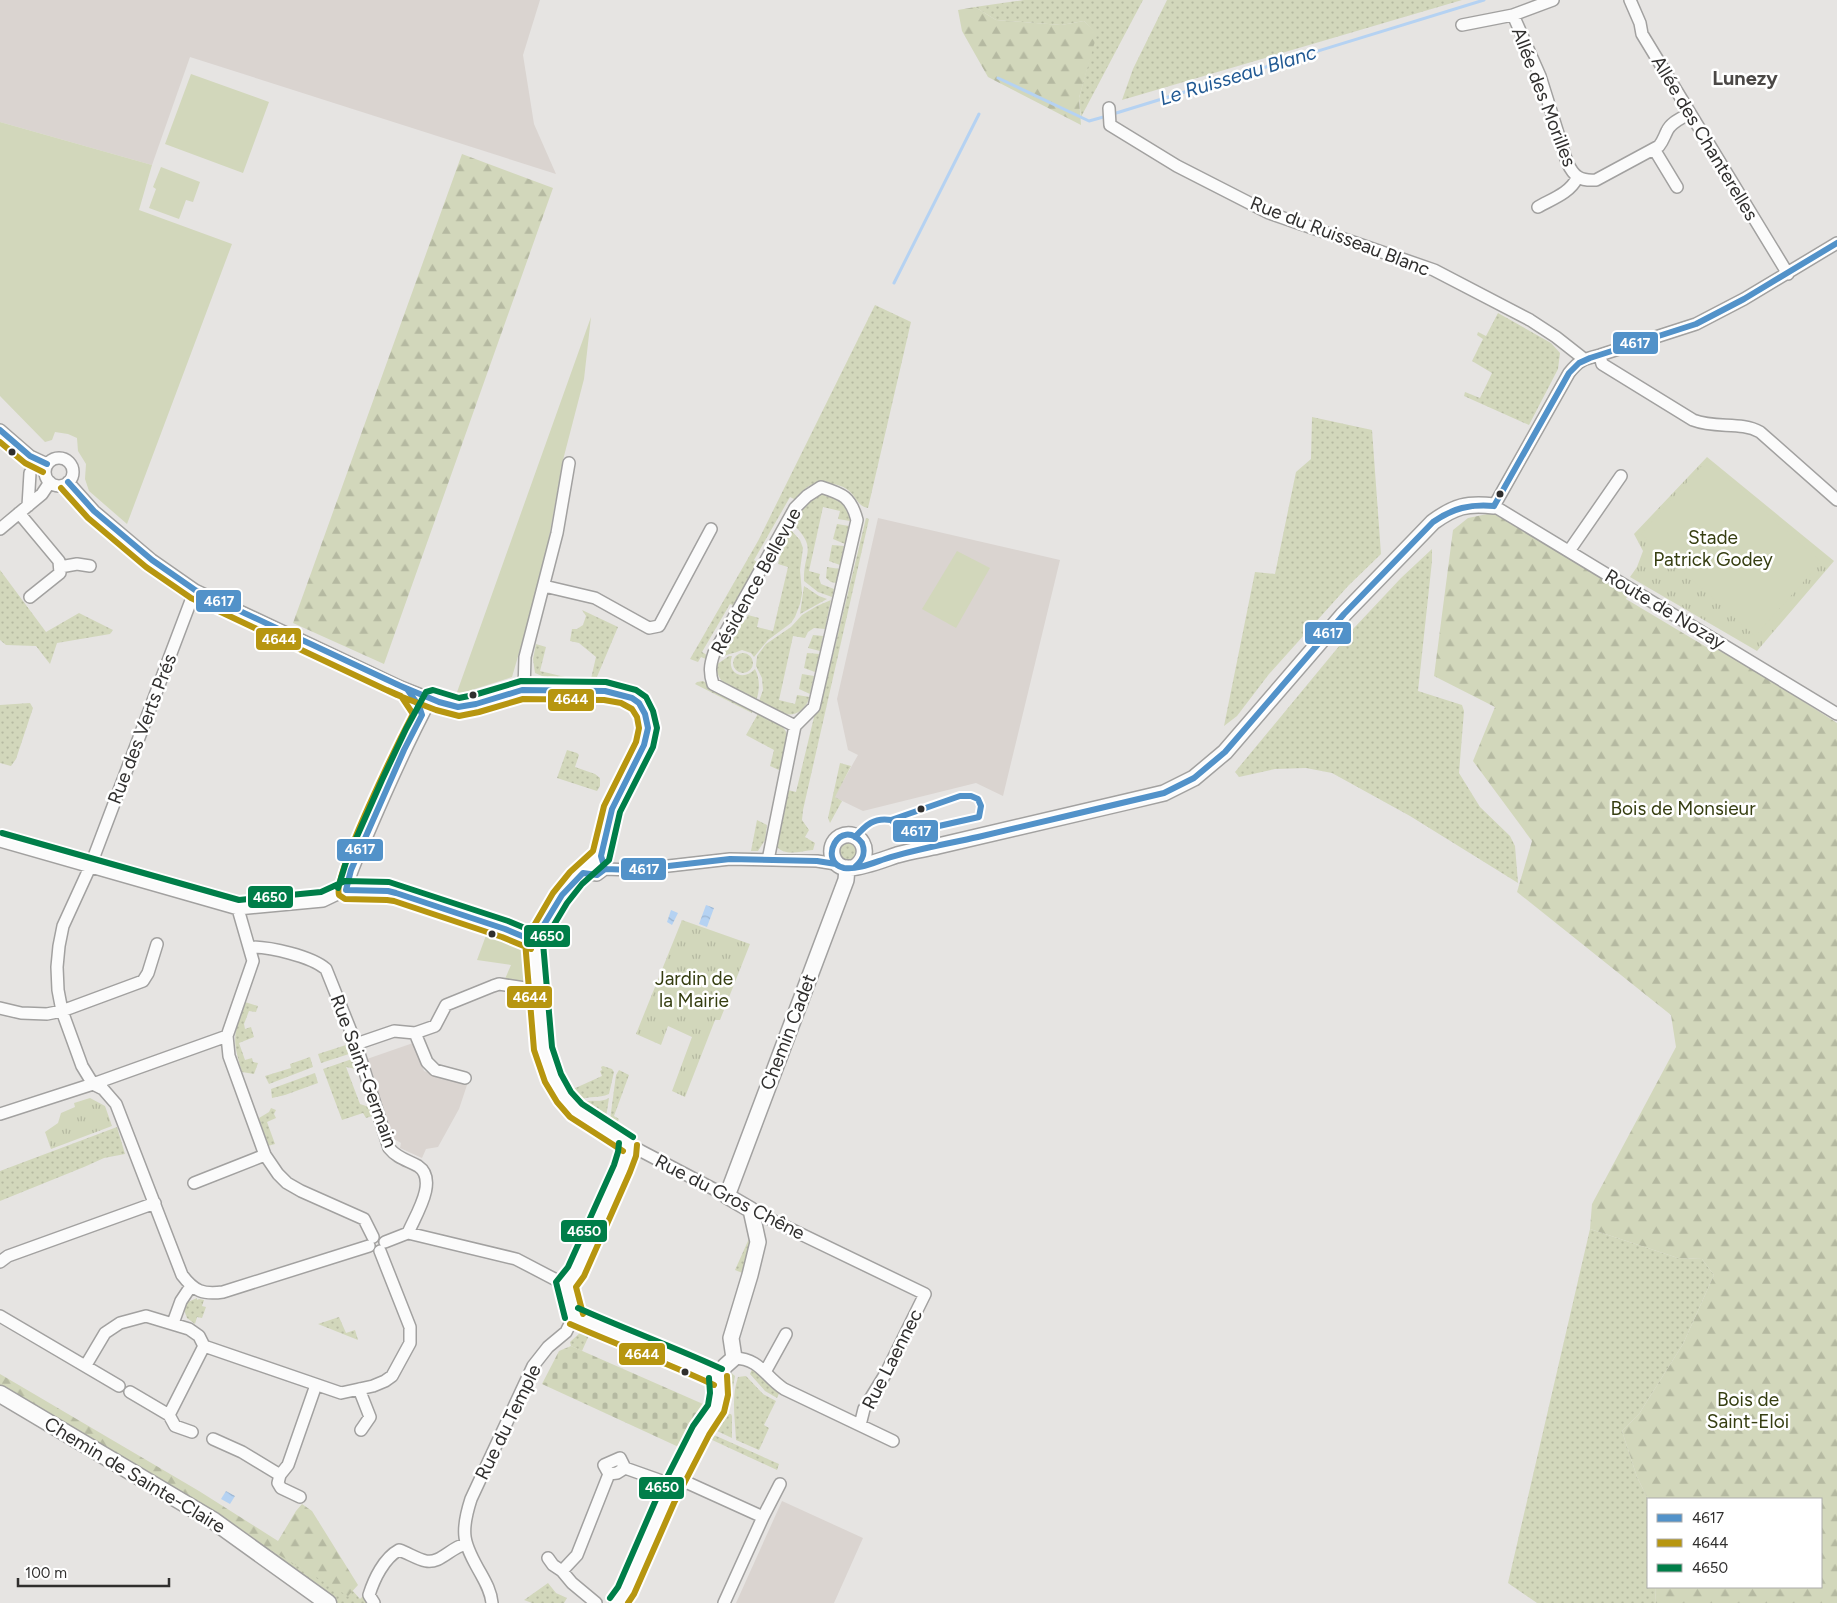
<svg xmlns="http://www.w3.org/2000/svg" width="1837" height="1603" viewBox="0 0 1837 1603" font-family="Figtree,sans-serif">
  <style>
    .built { fill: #dad4d0 }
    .grass { fill: url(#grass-dots) }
    .forest { fill: url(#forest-firs) }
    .cemetery { fill: url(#cemetery-stones) }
    .park { fill: url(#park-tufts) }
    .garden { fill: #d2d7bb }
    .water { fill: url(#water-waves) }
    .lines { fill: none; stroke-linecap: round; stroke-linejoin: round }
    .stream { stroke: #b5d2f2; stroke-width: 3 }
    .minor-casing { stroke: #a2a1a0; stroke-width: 14 }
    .tertiary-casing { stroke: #a2a1a0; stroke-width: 18 }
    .secondary-casing { stroke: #a2a1a0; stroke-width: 19 }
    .minor { stroke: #fbfbfb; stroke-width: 11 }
    .tertiary { stroke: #fbfbfb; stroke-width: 15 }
    .secondary { stroke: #fbfbfb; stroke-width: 16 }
    .bus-1-casing { stroke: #fff; stroke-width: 10 }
    .bus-2-casing { stroke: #fff; stroke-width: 10 }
    .bus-3-casing { stroke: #fff; stroke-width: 10 }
    .bus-1 { stroke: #5292c9; stroke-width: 6 }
    .bus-2 { stroke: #b79610; stroke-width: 6 }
    .bus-3 { stroke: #007e49; stroke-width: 6 }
    .bus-dot { fill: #302f2e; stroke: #fff; stroke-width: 2 }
    .labels { text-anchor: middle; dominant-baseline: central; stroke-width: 5; stroke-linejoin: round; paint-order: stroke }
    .street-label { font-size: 19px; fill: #302f2e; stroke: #fff }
    .park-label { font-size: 19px; fill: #363e11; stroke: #fff }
    .water-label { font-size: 20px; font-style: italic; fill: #215993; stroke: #fff }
    .neighbourhood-label { font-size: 20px; font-weight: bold; fill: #4b4846; stroke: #fff }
    .line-badge { stroke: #fff; stroke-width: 2 }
    .badge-label { font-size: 14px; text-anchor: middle; font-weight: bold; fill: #fff }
  </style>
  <defs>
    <pattern id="grass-dots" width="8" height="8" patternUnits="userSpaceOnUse" patternTransform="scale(1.25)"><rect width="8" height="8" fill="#d2d7bb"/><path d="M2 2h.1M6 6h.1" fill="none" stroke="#b5b9a1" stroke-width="1.8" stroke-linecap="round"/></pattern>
    <pattern id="forest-firs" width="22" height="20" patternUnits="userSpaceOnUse" patternTransform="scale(1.25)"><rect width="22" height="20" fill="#d2d7bb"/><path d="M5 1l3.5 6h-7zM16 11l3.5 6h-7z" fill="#b5b9a1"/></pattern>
    <pattern id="cemetery-stones" width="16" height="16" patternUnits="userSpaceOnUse" patternTransform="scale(1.25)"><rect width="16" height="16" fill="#d2d7bb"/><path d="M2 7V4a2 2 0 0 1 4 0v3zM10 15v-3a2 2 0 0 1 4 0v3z" fill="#b5b9a1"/></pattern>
    <pattern id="park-tufts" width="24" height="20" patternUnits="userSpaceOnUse" patternTransform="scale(1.25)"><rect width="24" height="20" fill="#d2d7bb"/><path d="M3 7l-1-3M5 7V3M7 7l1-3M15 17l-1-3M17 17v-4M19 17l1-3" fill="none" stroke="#b5b9a1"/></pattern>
    <pattern id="water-waves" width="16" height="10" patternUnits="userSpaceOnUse" patternTransform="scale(1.25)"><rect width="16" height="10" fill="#b5d2f2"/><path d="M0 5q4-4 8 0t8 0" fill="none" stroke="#9cb5d0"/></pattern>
  </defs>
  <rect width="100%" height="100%" fill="#e6e4e2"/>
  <path class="built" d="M0,0h540l-17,55 11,69 22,50 -366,-117 -38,108 -152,-43z
    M878,518l182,42 -57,236 -27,-13 -113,28 -29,-14 24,-42 -10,-5 -11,-51z
    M413,1043l3,2 8,26 43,14 -8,24 -21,38 -12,2 -4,9 -22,-10 1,-5 -7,-4 -6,-14h-1l-10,-35 1,-3 -11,-28z
    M782,1501l81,37 -29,65h-98z"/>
  <path class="grass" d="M1024,0h119l-62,117 -2,-19 17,-64 -12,-13 -23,4 -65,-5 -21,-13z
    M1167,0h295l-340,100 11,-31z
    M875,305l36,17 -43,186c-11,-2 -12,-12 -20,-18 -10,-8 -32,-9 -42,-2 -3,4 -6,9 -10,12l-6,-3 -36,63 6,4 -23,43 -7,-3 -28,48 8,5 -2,3 -7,-3 -3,5 -8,-3 68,-118z
    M1498,313l53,30 9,10 -2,16 -29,56 -65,-29 1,-4 15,6 12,-25 -20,-12 11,-22 -6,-4 1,-3 8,4z
    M1312,417l60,13 9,124 -33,32 -79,88 -32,42 -13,10 31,-154 20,2 21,-102 15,-13z
    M819,492l19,3 13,15 -1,11 -12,-2 2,-8 -17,-4 -14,64 11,3 -1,4 2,6 13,5 -2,8 -14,-5 -14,-11c-1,-28 14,-32 -10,-56l9,-20z
    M866,518l3,1 -66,291 -1,10 7,10 -4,7 10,6 -2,7c-12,1 -28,7 -37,-4l12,-56 8,2 32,-133h4z
    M837,524l12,2 -4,18 -12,-5z
    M790,529l10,11 3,8 -3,22 2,24 -2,10 -5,13 -4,6 -23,17 -14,17 -3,-4 -9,-3c-9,4 -17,4 -26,10l24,-42 6,2 2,-5 11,3 -2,9 16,4 15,-64 -10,-3 6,-24z
    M832,545l12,1 -4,19 -11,-4z
    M1432,549v12l-14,130 44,14 2,6 -5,62 21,34 30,29 5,10 3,37 -108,-67 -78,-43 -26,-5 -31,1 -36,8 -4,-5 119,-144 47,-50z
    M827,567l13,2 -4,14 -5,-1 -5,-4z
    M0,570l46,62 33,-19 34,17 -3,4 -53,9 -7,21 -14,-18 -30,-1 -6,-5z
    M804,586l15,10 8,3 -27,15z
    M831,600l-6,29 -11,-1 -6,4 -3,6 -12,-2 -14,64 16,4 2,-9 13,2c-11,28 -31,16 -52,7l5,-14 -1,-12 -6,-12 1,-10 9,-12 25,-17 11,-12 15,-9z
    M582,610l36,17 -24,57h-33l-26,-11 -2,-14 3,-15 10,3 -6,24 50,12 6,-26 -17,-14 -9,-2 2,-12h5l6,-4 3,-9z
    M813,635l10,1 -3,15 -12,-3z
    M807,653l13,1 -5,18 -11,-4z
    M733 663a10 10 0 1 1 20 0a10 10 0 1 1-20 0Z
    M729,656h3c-6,17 11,26 23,13 5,10 5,21 1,32 -18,-9 -39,-14 -40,-36z
    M802,674l12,2 -4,18 -11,-5z
    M703,681l50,28 -1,4 -57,-29 2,-2z
    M30,703l3,5 -17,51 -5,7 -11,-3v-58z
    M759,712c35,18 31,20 23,57l-3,1 -9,-4 4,-16 -28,-15z
    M567,750l10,3 2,2 -4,12 20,7 5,4v8l-3,5 -40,-13z
    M840,763l11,3 -16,31 7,4 -12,22 -2,-5z
    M757,820l10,5 -2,15 -7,11h-7z
    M845,842h7l7,8 -5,12 -13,-2 -3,-10z
    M245,1002l13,4 -2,6 -7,-1 -5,13 1,5 6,-2 3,10 -15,6 6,17 7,-2 1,4 5,1 -4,11 -12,-2c-10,-32 -9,-39 3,-70z
    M346,1045l3,9 -28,9 -3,-9z
    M310,1057l3,10 -44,17 -4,-8 26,-8 -1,-4z
    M352,1059l4,10 -10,-2 14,37 9,3 3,9 -6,2 -3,-5 -21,7 -19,-51z
    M603,1066l9,3 2,3 -5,22c-11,5 -19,1 -29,6l-9,-10 31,-14 -2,-5 2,-1 -1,-3z
    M619,1070l10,5 -15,41 5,3 -2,4 -7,-3 6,-45z
    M315,1073l3,10 -33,12 -13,3 -1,-9z
    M609,1098l-3,19 -22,-15c8,-3 17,1 25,-4z
    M271,1108l5,2 -2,4 2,4 -9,4 8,22 -7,2 -9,-28 10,-6z
    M117,1127l8,27 -21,4 -20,9 -84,34v-30z
    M1590,1229l88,29 24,1 12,16 -31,69 -44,70 -17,17 15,46 11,22v88h7l1,16h-119l-29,-20z
    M752,1232v3l-7,39 -10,-4z
    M197,1298v2l2,-1 5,1 -2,6 4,1 -4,11 -5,-1 -2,7 -8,-6 -3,-8 4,-8z
    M339,1317l7,16 9,-3 3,10 -40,-16z
    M582,1331l8,2 -8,18 -11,-5 -1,-4z
    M753,1367l19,20 8,4 -3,7 -12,-7 -15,-17z
    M729,1371l6,5 -6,34 -4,-1c2,-13 -4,-28 4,-38z
    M746,1376l17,18 13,7 -12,24 5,3 -10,22 -23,-10c-1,-22 -5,-42 2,-63z
    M729,1414h2l1,2v22l-15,-7z
    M714,1435l65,29 -2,6 -67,-31z
    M239,1531l109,64 4,-5 8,9 5,-5 3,5 -1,4h-34z
    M548,1583l8,10 11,5 -3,5h-32l-8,-3z"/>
  <path class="forest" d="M975,7l21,13 65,5 23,-4 13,13 -18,64 2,27 -93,-48 -26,-46 -4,-21z
    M462,154l91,34 -169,476 -91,-41z
    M1497,512l132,81 -3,6 82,49 4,-5 125,80v880h-181l-1,-16h166v-88h-173l-11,-22 -15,-46 17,-17 44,-70 31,-69 -12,-16 -24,-1 -88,-29 2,-25 84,-157 -5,-32 -154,-123 15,-51 -59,-80 22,-54 -61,-31 19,-146 15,-12z
    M0,1374l199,117 79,50 18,-30 6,-7 10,7 46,74 -10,11 -109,-65c-10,-13 -22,-19 -37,-24l-202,-120z"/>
  <path class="cemetery" d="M571,1346l132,58 -20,45 -141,-65 17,-33z"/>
  <path class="park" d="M1707,457l127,104 -77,90 -127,-74 7,-10 6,-16 -9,-17z
    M682,920l68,24 -30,76h-5l-30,77 -13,-6 20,-54 -24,-11 -7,19 -25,-11z
    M90,1098l15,8 7,20 -61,23 -6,-17 13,-9 3,-10 14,-6 -1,-4z"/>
  <path class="garden" d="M191,74l78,28 -26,71 -78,-29z
    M0,122l152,43 -13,45 93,34 -105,280 -38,-33 -4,-12 1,-15 -8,-13 -1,-13 -9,-4 -13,-2 -3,8 -7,2 -45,-46z
    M161,167l39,15 -7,20 -7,-2 -7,19 -30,-11 7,-19 -3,-2z
    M591,317l-7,62 -21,81 -20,111 -31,106 -56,18z
    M1707,460l114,102 -66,74 -114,-102z
    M957,551l33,17 -34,60 -34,-19z
    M488,930c30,9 40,13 42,46l-7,6 -18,-3 6,-14 -34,-5z"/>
  <path class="water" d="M706,905l8,3 -7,19 -8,-3z
    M671,910l7,3 -6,12 -5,-3z
    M226,1491l9,5 -5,8 -9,-5z"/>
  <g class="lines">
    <path class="stream" d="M998,78l91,43 18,-5
      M1113,114l371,-114
      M894,283l85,-169"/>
    <g class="minor-casing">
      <path id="minor" d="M1630,0l10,23 2,11 146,240
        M1513,15l27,61 27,86c7,15 13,19 29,18l63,-34c4,-5 5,-9 8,-15 4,-9 15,-13 23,-18
        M1462,25l51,-10 40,-15
        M1109,108l1,17 67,41 92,47 165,57 96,50 26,17 28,22
        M1654,149l23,38
        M1538,207c14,-8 32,-14 39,-29
        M1837,243l-93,56 -48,25 -96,31c-16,4 -21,5 -31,18l-75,133 343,208
        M1600,355l2,9 91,56c23,9 48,1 67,12l77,68
        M0,430l30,26 17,8
        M45 472a14 14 0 1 1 28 0a14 14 0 1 1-28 0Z
        M68,482l26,29 58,49 43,30 206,97 38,15 19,5 18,-3 46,-14 83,1 27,7 7,5 6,11 3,14 -4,17 -32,64 -11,47 4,13
        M28,506l2,-33
        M19,513l40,48 1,12 -30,24
        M0,529l42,-35 8,-12
        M1569,551l52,-75
        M60,567l17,-3 13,2
        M544,586l51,12 54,30 10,-2 52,-97
        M195,590l-105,277 -27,59 -4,20 -2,21 1,23 4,21 20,55 11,18 10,5 13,15 66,171c12,16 21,20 41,17l146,-46
        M524,690l1,-33 32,-124 12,-70
        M0,841l238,68 85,-8 23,-11 42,1 117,38 29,12
        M601,856l-25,22 -16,20 -26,43 9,108 10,29 20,30 12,10 56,33 86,45
        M768,860l27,-134 19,-19 43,-187c-6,-23 -14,-26 -36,-33l-14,9 -12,12 -81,145c-4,12 -5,19 -1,31l82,42
        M583,873l14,2 8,-6 28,1 97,-11 87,2 19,3
        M346,890c5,-20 13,-36 21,-54 20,-47 40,-92 64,-137
        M238,909l15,52 -26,75 2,20 36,99 13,19 9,9 14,8 63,28 9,18
        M250,947c20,0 61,9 76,22l30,75 33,104c8,10 18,12 29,18 21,14 -3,50 -10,67
        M0,1008l21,5 26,1 15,-3 81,-30 5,-8 9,-29
        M415,1033l12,29 8,8 30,8
        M356,1044l38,-13 21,2 20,-7 11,-21 47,-19 6,-2 39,6
        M0,1114l93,-30 134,-48
        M194,1183l71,-28
        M751,1210l174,84 -39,79 -22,36 -4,16
        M385,1242l23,-9 108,26 48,25
        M0,1262l8,-6 147,-53
        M0,1316l119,70
        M574,1316l56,25 41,14 47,22
        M173,1323l8,-22 10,-15
        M204,1346l137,47 32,-7 12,-5 7,-5 18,-33v-16l-30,-76
        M734,1358c27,1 30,18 50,31l109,52
        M86,1365l19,-32 15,-10 26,-7 43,13 10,7 5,10
        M765,1372l21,-38
        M359,1389l11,28 -9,13
        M130,1392l39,23 6,11 17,6
        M169,1415l35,-69
        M213,1439l29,13 38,23
        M609,1474l-5,-9 16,-7 5,10
        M280,1475l8,-10 28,-80
        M280,1475l-2,8 3,5 19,9
        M677,1478l86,39
        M548,1558l5,7 9,6
        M374,1603l-5,-8c5,-16 15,-37 30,-45 9,3 18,9 27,11 14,3 25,-14 40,-17
        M492,1603c-1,-11 -6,-20 -11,-29 -18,-31 -21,-41 -10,-75l62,-133 15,-19 18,-15 8,-16 -5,-23 -5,-9 5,-3 7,-9 46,-104 5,-14 1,-10
        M596,1603l-24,-20 -10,-12 15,-16 32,-81 8,-1 8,-5 48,17
        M724,1603l39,-86 17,-33"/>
    </g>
    <g class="tertiary-casing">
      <path id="tertiary" d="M855,867c20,-14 4,-40 -15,-30 -15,9 -8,33 10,31 15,-1 32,-8 47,-13 14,-4 28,-6 41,-9 76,-18 151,-35 226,-53l30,-15 31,-26 119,-138 89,-92c22,-16 34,-19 61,-16
        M617,1603l9,-12 40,-92 35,-69 15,-21 3,-15 -1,-17 7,-11 9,-8 -3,-20 19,-63 8,-33 -7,-32 -24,-14 119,-316 1,-12"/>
    </g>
    <g class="secondary-casing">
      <path id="secondary" d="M0,1394l214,127 114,82"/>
    </g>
    <use href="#minor" class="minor"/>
    <use href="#tertiary" class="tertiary"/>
    <use href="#secondary" class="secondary"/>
    <g class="bus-1-casing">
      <path id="bus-1" d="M0,430l30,26 17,8
        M68,482l26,29 58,49 43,30 212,99 12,17 3,9 -18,35 -53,120 -5,20 42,1 8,2 109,36 29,12 28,-46 21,-22 14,2 8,-6 28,1 97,-11 87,2 19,3
        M1494,506l75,-133 10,-10 11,-5 106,-34 48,-25 93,-56
        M396,684l43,18 19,5 18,-3 46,-14 83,1 27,7 7,5 6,11 3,14 -4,17 -32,64 -11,47 4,13
        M960,796h11l7,3 3,7 -2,11 -67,15 -10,-1 -11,-11z
        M855,837c11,-12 19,-20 36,-17
        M855,867c8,-7 11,-14 7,-24 -22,-27 -45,19 -18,25 13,2 29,-5 41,-9 30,-10 62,-15 93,-22 62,-15 124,-29 186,-44l30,-15 31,-26 119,-138 89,-92c20,-14 37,-18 61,-16"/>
    </g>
    <g class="bus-2-casing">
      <path id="bus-2" d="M0,442l25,21 18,9
        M61,488l27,30 58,49 45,31 206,97 39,15 23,6 20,-4 44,-13 81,1 17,3 11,6 5,8 2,11 -3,14 -32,64 -11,45 -23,21 -17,21 -28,48 9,109 11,32 12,20 13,15 53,34
        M387,690l14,6 12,18c-13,25 -81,162 -74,181l6,4 42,1 7,1 108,36 29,12
        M583,1314l-7,-27 8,-11 46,-104 6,-16 1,-11
        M570,1324c48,21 97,39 144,61
        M628,1603l6,-9 40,-91 35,-68 15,-23 4,-17 -1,-19"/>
    </g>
    <g class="bus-3-casing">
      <path id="bus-3" d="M2,833l237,67 82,-8 24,-11 44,1 119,39 29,12
        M338,888l9,-29 35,-79 24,-51 20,-37 7,-2 26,8 15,-3 47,-14 85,1 30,8 10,7 7,14 4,17 -4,19 -33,65 -11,48 -27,24 -15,19 -24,40 9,104 9,27 10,18 11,12 51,33
        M578,1308c47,21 96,39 144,61
        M565,1318l-9,-36 12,-15 46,-102 4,-13 1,-9
        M610,1598l8,-11 40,-92 35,-69 15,-21 2,-12 -1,-15"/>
    </g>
    <use href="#bus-1" class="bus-1"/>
    <use href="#bus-2" class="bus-2"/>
    <use href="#bus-3" class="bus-3"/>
  </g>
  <g class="bus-dot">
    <circle cx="12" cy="452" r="4.5"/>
    <circle cx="1500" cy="494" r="4.5"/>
    <circle cx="473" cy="695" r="4.5"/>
    <circle cx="921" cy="809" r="4.5"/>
    <circle cx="492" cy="934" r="4.5"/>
    <circle cx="685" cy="1372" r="4.5"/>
  </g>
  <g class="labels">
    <g class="street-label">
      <text transform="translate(1544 97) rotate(69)">Allée des Morilles</text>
      <text transform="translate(1705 138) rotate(59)">Allée des Chanterelles</text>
      <text transform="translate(1340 236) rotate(21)">Rue du Ruisseau Blanc</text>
      <text transform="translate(756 581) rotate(-61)">Résidence Bellevue</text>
      <text transform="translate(1665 609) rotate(31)">Route de Nozay</text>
      <text transform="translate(142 729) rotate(-69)">Rue des Verts Prés</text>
      <text transform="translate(788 1032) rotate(-69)">Chemin Cadet</text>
      <text transform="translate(364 1071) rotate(70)">Rue Saint-Germain</text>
      <text transform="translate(730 1197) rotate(27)">Rue du Gros Chêne</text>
      <text transform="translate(892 1359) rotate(-63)">Rue Laennec</text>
      <text transform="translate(508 1422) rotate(-64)">Rue du Temple</text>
      <text transform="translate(135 1475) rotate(31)">Chemin de Sainte-Claire</text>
    </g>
    <g class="park-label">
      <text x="1713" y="537">Stade<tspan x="1713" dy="22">Patrick Godey</tspan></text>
      <text x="1683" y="808">Bois de Monsieur</text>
      <text x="694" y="978">Jardin de<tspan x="694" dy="22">la Mairie</tspan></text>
      <text x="1748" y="1399">Bois de<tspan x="1748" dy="22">Saint-Eloi</tspan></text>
    </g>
    <g class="water-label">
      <text transform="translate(1238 75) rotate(-17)">Le Ruisseau Blanc</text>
    </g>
    <g class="neighbourhood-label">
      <text x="1745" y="78">Lunezy</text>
    </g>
  </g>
  <g class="line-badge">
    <rect x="1612" y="331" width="47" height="24" rx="5" fill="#5292c9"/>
    <rect x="195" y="589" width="47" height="24" rx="5" fill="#5292c9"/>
    <rect x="1304" y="621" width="48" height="24" rx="5" fill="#5292c9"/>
    <rect x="255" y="627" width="47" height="24" rx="5" fill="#b79610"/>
    <rect x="547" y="688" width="48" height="24" rx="5" fill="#b79610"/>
    <rect x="892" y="819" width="47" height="24" rx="5" fill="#5292c9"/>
    <rect x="336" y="838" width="48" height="24" rx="5" fill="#5292c9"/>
    <rect x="620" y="857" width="47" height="24" rx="5" fill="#5292c9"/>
    <rect x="247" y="885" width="47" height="24" rx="5" fill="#007e49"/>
    <rect x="523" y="924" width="48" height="24" rx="5" fill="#007e49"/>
    <rect x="506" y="985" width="47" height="24" rx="5" fill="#b79610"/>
    <rect x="560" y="1219" width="48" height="24" rx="5" fill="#007e49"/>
    <rect x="618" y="1342" width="48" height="24" rx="5" fill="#b79610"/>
    <rect x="638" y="1476" width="47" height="24" rx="5" fill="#007e49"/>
  </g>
  <g class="badge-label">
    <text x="1635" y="348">4617</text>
    <text x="219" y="606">4617</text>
    <text x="1328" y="638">4617</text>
    <text x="279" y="644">4644</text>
    <text x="571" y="704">4644</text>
    <text x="916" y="836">4617</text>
    <text x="360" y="854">4617</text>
    <text x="644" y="874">4617</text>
    <text x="270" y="902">4650</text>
    <text x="547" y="941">4650</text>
    <text x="530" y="1002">4644</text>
    <text x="584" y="1236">4650</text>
    <text x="642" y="1359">4644</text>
    <text x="662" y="1492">4650</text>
  </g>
  <rect x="1647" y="1498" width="175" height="90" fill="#ffffff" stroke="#acacab"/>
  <rect x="1657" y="1514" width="25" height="8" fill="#5292c9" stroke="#acacab"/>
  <text x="1692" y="1523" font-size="15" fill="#302f2e">4617</text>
  <rect x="1657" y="1539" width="25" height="8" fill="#b79610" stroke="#acacab"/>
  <text x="1692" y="1548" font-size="15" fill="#302f2e">4644</text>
  <rect x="1657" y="1564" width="25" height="8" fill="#007e49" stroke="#acacab"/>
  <text x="1692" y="1573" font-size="15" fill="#302f2e">4650</text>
  <path d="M18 1578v8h151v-8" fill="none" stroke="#302f2e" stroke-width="2.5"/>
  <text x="25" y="1578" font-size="15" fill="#302f2e" stroke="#ffffff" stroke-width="4" paint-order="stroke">100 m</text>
</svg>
